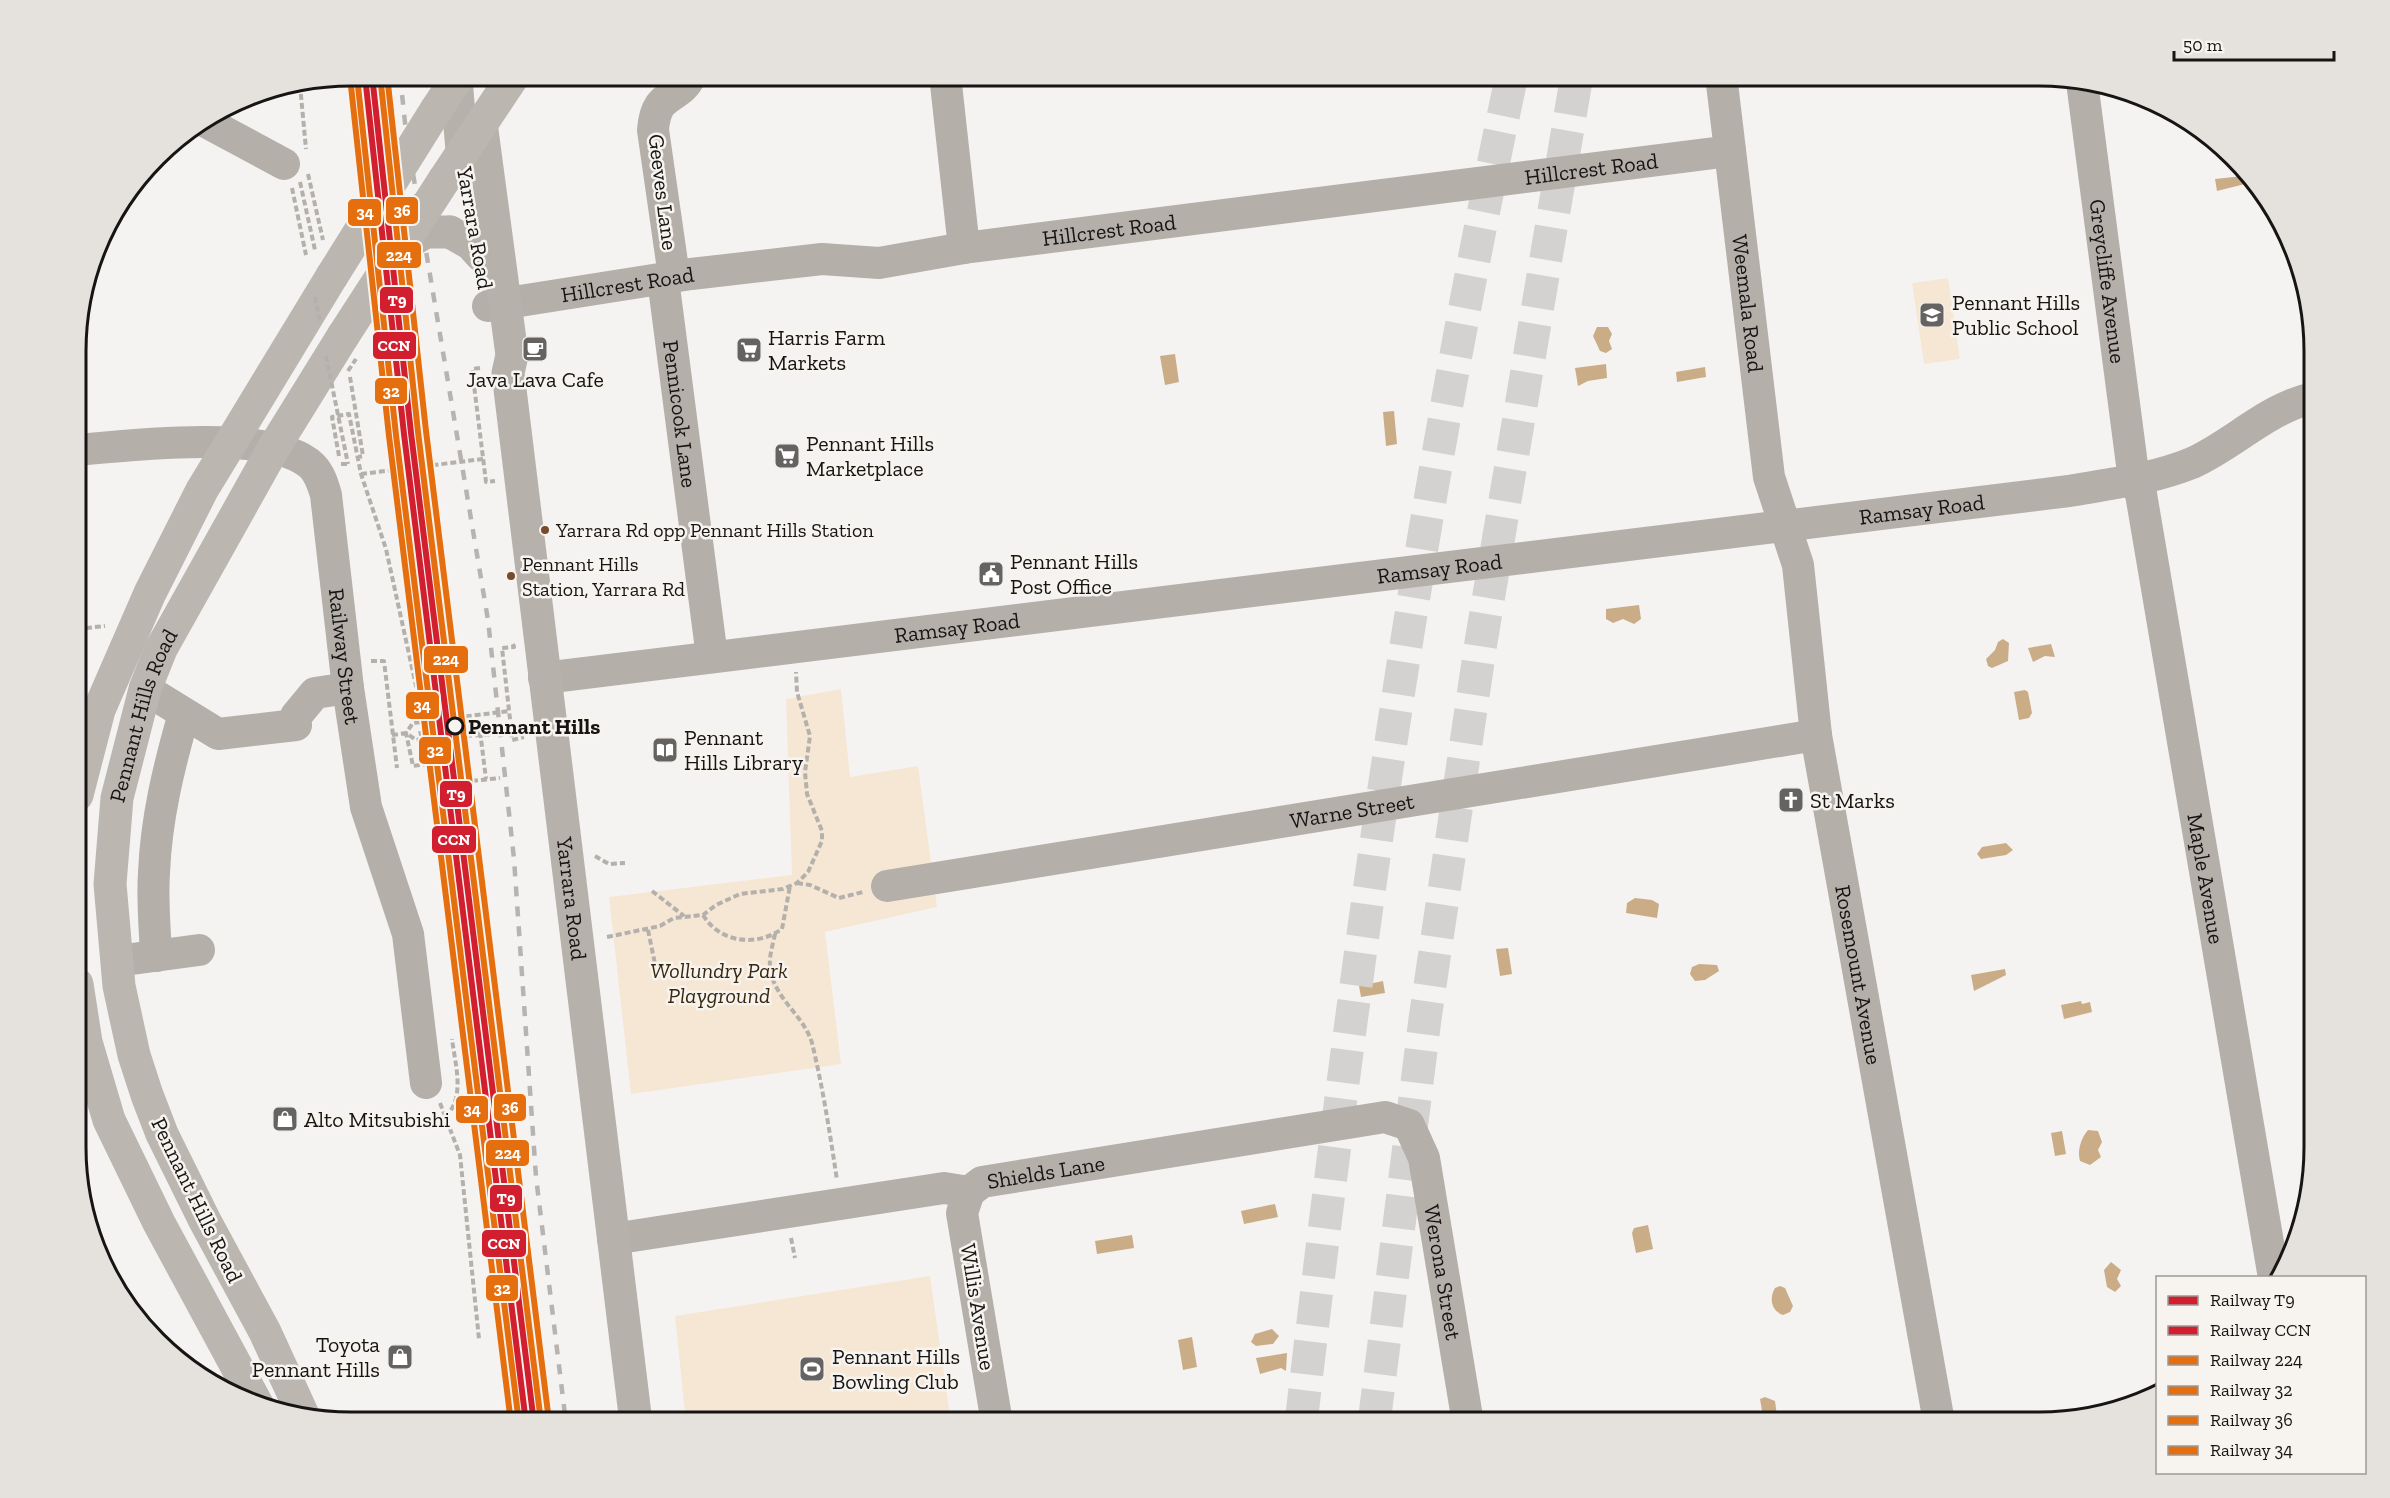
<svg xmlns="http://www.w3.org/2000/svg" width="2390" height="1498" viewBox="0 0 2390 1498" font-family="'Zilla Slab',serif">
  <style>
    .green { fill: #f6e7d4 }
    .water { fill: #caad86 }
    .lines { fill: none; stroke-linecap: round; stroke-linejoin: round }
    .highway-tunnel { stroke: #d4d2d0; stroke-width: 33; stroke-dasharray: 33 16; stroke-linecap: butt }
    .path { stroke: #b4b0ab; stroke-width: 4; stroke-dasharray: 6 3; stroke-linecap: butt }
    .minor { stroke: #b4afa9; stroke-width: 32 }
    .major { stroke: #b6b2ab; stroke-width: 33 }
    .highway { stroke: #bbb7b0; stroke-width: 33 }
    .rail { stroke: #b7b3b0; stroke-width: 4.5; stroke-dasharray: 10 10; stroke-linecap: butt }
    .path-bridge { stroke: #b4b0ab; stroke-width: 4; stroke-dasharray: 6 3; stroke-linecap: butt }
    .major-bridge { stroke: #b6b2ab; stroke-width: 33 }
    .highway-bridge { stroke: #bbb7b0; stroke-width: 33 }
    .rail-1-casing { stroke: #f7f3ef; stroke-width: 10 }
    .rail-2-casing { stroke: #f7f3ef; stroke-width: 10 }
    .rail-3-casing { stroke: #f7f3ef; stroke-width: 10 }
    .rail-4-casing { stroke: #f7f3ef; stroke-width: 10 }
    .rail-5-casing { stroke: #f7f3ef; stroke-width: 10 }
    .rail-6-casing { stroke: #f7f3ef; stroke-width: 10 }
    .rail-1 { stroke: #d11f2f; stroke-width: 6 }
    .rail-2 { stroke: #d11f2f; stroke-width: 6 }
    .rail-3 { stroke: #e56e0f; stroke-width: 6 }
    .rail-4 { stroke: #e56e0f; stroke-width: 6 }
    .rail-5 { stroke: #e56e0f; stroke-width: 6 }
    .rail-6 { stroke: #e56e0f; stroke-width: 6 }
    .bus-dot { fill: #7a4b2a; stroke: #f7f3ef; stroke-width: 2 }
    .stop-dot { fill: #f7f3ef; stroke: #161514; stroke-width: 3 }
    .labels { text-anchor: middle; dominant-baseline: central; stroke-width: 5; stroke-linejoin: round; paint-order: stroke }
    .bus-label { font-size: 20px; fill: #161514; stroke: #f7f3ef; text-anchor: start }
    .street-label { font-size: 22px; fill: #161514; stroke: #f7f3ef }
    .poi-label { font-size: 22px; fill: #161514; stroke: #f7f3ef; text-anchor: start }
    .stop-label { font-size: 22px; font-weight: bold; fill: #161514; stroke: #f7f3ef; text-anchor: start }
    .park-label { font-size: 22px; font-style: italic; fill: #39270e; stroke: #f7f3ef }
    .rim { fill: none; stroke: #161514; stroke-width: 3 }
    .line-badge { stroke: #f7f3ef; stroke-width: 2 }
    .badge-label { font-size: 16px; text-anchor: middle; font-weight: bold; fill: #fff }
  </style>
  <rect width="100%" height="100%" fill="#f5f3f1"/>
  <path class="green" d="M1948,278l12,81 -36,5 -12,-81z
    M841,689l9,88 68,-11 19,141 -112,25 16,132 -210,30 -22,-197 183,-22 -6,-176z
    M930,1276l21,147h-265l-11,-107z"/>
  <path class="water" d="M2243,176l2,8 -28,7 -2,-12z
    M1597,327h11l4,7 -3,7 3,8 -6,4 -6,-2 -7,-15z
    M1175,354l4,28 -14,3 -5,-29z
    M1606,364l1,14 -19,3 -10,5 -3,-18z
    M1705,367l1,10 -29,5 -1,-10z
    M1394,411l3,33 -11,2 -3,-34z
    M1639,605l2,14 -7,5 -11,-5 -10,4 -7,-4v-10z
    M2003,639l6,4 -1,18 -16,7 -4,-2 -2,-7 9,-9 3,-8z
    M2051,644l4,13 -10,-1 -12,6 -5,-14z
    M2025,690l3,2 4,21 -3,5 -10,2 -5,-28z
    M2006,843l7,7 -7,5 -25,4 -4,-5 5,-7z
    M1635,898l17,2 7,4 -2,14 -31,-5 1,-10z
    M1508,948l4,26 -12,2 -4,-27z
    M1699,964l18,1 2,6 -14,9 -10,1 -5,-7 2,-7z
    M2005,969l1,6 -32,16 -3,-16z
    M1383,981l2,12 -24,4 -2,-11z
    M2081,1001l1,3 8,-2 2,10 -28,7 -3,-14z
    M2088,1130l10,1 4,11 -4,8 3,7 -11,8 -10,-4c-3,-10 1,-23 8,-31z
    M2062,1131l4,23 -11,2 -4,-23z
    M1275,1204l3,13 -34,7 -3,-13z
    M1648,1225l5,24 -17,4 -4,-20 2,-5z
    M1132,1235l2,13 -37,6 -2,-13z
    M2111,1262l10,8 -4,9 4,7 -6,6 -8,-5 -3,-17z
    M1780,1286l5,2 8,18 -3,6 -7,3c-12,-4 -14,-17 -8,-27z
    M1272,1329l7,7 -6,8 -17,2 -5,-4 4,-8z
    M1192,1337l5,30 -14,3 -5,-30z
    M1287,1353l-1,18 -5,-3 -21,6 -4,-16z
    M1765,1397l10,4 3,22h-14l-4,-24z"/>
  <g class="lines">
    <path class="highway-tunnel" d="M1301,1423c53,-452 115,-904 211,-1348
      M1374,1423l51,-404 56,-377 96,-567"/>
    <path class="path" d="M300,85l6,64
      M308,174l15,66
      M300,182l15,68
      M292,188l14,67
      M480,368l-8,1 14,113 9,-1
      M350,377l13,79 -5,1
      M339,456l-7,-39 17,-3 12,60 25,75 30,137 21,-3
      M341,464h7
      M77,629l28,-3
      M513,644l1,3 -12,1 9,80 1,12 12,-3
      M371,661h13l13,107
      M479,723l7,56
      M392,735l14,-2 10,7 6,-1 -2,-8
      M466,736l30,-2
      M423,737v4l21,-3
      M432,738l-2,-17 -17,2 -7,10 7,33 33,-5
      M472,781l28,-3
      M595,856l14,8 16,-1
      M797,883l13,2 29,13 24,-6
      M652,891l32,25
      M703,915c17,28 53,32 79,14l8,-43
      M648,930l7,34
      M775,934c-2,10 -6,22 -5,32 2,31 34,49 42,77 11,45 18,91 25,137
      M607,937l53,-11 14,-8 29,-3 13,-10 24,-11 43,-5 14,-6 11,-11 14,-31v-10l-15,-37 -2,-22 5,-36 -13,-44 -1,-20
      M440,1103l20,52 19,184
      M445,1117c21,-19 10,-53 7,-78
      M791,1238l4,20"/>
    <g class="minor">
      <path d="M945,75l19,173"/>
      <path id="s1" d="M1721,75l48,402 29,88 18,170 123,687"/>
      <path id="s2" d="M2082,82l52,398 7,14 133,784"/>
      <path d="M204,121l80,43"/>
      <path d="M674,276l-21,-146c3,-41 26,-28 38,-55"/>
      <path id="s3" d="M663,279l49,378"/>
      <path id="s4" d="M488,306l203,-32 131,-15 57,4 85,-15 766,-97"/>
      <path id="s5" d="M77,450c53,-5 195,-22 235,16 8,8 11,19 14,29l22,193 18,119 42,127 18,149"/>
      <path id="s6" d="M544,678l1525,-187c41,-7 84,-12 123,-28 41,-18 78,-57 122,-65"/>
      <path d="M145,689l73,45 78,-9"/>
      <path d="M296,716l19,-23 33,-5"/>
      <path id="s7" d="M887,886l929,-151"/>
      <path d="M156,956c-1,-27 -4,-56 -2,-83 2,-54 15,-107 30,-159"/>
      <path d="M117,961l82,-11"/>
      <path d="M613,1239l331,-51 25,4"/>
      <path id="s8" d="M997,1423l-35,-210 7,-21 13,-10 403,-65 24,8 15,33 44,265"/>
    </g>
    <g class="major">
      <path d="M456,79l7,83"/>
      <path id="s9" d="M481,123l31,232 -4,18 128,1050"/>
      <path d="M450,232l21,12 11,12"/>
    </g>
    <g class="highway">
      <path d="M436,110l23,-35"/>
      <path d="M444,180l70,-105"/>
      <path d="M77,795l22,-85 51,-117 52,-103 130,-214"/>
      <path d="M77,984l9,58 23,78 50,103 99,183"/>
      <path id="s10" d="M303,1415l-38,-83 -60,-111 -43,-87 -15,-39 -13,-40 -15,-69 -9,-102 7,-86 28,-109 16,-40 112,-200 70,-113"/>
    </g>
    <path class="rail" d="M400,75l6,57 82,488 26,239 22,318 30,246
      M490,1069l11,202 15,152"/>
    <path class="path-bridge" d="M315,297l5,25
      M326,356l22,108
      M348,371l8,-12
      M361,474l122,-15
      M430,721l79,-10
      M422,739l89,-11"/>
    <path class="major-bridge" d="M398,248l28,-16h24"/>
    <path class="highway-bridge" d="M332,276l104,-166
      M343,336l101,-156"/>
    <g class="rail-1-casing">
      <path id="rail-1" d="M372,75l39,358 123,990"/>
    </g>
    <g class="rail-2-casing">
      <path id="rail-2" d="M365,76l39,358 122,989"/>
    </g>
    <g class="rail-3-casing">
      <path id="rail-3" d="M380,75l38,357 123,990"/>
    </g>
    <g class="rail-4-casing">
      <path id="rail-4" d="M357,77l39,358 123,988"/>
    </g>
    <g class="rail-5-casing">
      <path id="rail-5" d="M387,75l39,356 123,990"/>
    </g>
    <g class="rail-6-casing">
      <path id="rail-6" d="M350,77l39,359 122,987"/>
    </g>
    <use href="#rail-1" class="rail-1"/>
    <use href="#rail-2" class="rail-2"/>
    <use href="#rail-3" class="rail-3"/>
    <use href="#rail-4" class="rail-4"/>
    <use href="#rail-5" class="rail-5"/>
    <use href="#rail-6" class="rail-6"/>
  </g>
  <defs>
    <g id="school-square" transform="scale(1.35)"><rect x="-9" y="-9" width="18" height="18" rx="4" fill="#646361" stroke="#f7f3ef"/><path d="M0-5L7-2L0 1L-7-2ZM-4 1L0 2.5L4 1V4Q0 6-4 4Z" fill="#fff"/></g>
    <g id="cafe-square" transform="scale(1.35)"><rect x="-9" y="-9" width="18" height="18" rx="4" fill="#646361" stroke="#f7f3ef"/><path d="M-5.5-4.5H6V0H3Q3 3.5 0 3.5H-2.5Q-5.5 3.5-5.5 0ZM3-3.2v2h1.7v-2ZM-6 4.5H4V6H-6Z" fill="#fff"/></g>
    <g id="supermarket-square" transform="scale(1.35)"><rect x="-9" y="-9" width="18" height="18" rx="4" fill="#646361" stroke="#f7f3ef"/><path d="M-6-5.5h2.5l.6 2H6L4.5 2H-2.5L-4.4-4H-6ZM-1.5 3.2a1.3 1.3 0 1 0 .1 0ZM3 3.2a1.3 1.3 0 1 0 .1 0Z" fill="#fff"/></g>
    <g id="civic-square" transform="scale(1.35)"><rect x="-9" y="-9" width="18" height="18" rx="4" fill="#646361" stroke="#f7f3ef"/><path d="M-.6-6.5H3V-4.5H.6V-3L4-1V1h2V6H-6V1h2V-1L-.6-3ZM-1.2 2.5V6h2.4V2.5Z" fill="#fff"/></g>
    <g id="library-square" transform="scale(1.35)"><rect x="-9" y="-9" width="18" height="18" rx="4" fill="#646361" stroke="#f7f3ef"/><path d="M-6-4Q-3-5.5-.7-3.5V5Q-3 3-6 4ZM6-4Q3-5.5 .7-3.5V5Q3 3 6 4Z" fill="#fff"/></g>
    <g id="church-square" transform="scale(1.35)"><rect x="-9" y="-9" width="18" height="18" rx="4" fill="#646361" stroke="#f7f3ef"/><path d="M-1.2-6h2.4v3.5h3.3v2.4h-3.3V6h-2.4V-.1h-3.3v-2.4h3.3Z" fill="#fff"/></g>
    <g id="shop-square" transform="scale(1.35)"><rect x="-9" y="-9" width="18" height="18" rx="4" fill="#646361" stroke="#f7f3ef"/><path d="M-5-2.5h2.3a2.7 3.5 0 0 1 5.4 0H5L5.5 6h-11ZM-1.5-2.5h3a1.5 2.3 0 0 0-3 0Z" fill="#fff"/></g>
    <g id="stadium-square" transform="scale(1.35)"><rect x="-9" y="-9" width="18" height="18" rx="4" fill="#646361" stroke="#f7f3ef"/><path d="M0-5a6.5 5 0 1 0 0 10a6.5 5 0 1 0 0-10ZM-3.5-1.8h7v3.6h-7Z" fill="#fff"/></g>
  </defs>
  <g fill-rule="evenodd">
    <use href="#school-square" x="1932" y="315"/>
    <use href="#cafe-square" x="535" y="349"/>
    <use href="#supermarket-square" x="749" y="350"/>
    <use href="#supermarket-square" x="787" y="456"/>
    <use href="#civic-square" x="991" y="574"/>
    <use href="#library-square" x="665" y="750"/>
    <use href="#church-square" x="1791" y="800"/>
    <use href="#shop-square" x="285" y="1119"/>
    <use href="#shop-square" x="400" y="1357"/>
    <use href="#stadium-square" x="812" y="1369"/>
  </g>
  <g class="bus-dot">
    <circle cx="545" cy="530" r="5"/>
    <circle cx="511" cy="576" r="5"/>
  </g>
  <circle class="stop-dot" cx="455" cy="726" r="8"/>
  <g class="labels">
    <g class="bus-label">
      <text x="556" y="530">Yarrara Rd opp Pennant Hills Station</text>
      <text x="522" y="564">Pennant Hills<tspan x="522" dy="25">Station, Yarrara Rd</tspan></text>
    </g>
    <g class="street-label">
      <text stroke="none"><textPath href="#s4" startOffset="1113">Hillcrest Road</textPath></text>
      <text transform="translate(663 192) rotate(83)">Geeves Lane</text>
      <text transform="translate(475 228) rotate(80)">Yarrara Road</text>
      <text stroke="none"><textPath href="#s4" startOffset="627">Hillcrest Road</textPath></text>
      <text stroke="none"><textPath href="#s2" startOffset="201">Greycliffe Avenue</textPath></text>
      <text stroke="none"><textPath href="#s4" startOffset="141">Hillcrest Road</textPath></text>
      <text stroke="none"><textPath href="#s1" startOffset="230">Weemala Road</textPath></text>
      <text stroke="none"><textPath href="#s3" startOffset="136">Pennicook Lane</textPath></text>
      <text stroke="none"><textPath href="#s6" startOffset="1388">Ramsay Road</textPath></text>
      <text stroke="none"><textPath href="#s6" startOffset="902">Ramsay Road</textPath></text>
      <text stroke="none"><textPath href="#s6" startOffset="416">Ramsay Road</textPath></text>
      <text stroke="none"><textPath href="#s5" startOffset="435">Railway Street</textPath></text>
      <text stroke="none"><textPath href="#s10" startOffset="744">Pennant Hills Road</textPath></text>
      <text stroke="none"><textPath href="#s7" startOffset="471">Warne Street</textPath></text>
      <text stroke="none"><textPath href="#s2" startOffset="807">Maple Avenue</textPath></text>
      <text stroke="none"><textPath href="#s9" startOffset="782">Yarrara Road</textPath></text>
      <text stroke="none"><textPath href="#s1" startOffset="912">Rosemount Avenue</textPath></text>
      <text stroke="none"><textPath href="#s8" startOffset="316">Shields Lane</textPath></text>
      <text transform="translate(197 1200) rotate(64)">Pennant Hills Road</text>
      <text stroke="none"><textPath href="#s8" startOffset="837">Werona Street</textPath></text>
      <text transform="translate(978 1307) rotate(81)">Willis Avenue</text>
    </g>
    <g class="poi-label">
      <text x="1952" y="302">Pennant Hills<tspan x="1952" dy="25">Public School</tspan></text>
      <text x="768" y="337">Harris Farm<tspan x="768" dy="25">Markets</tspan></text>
      <text x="535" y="379" text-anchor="middle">Java Lava Cafe</text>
      <text x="806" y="443">Pennant Hills<tspan x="806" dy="25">Marketplace</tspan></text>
      <text x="1010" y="561">Pennant Hills<tspan x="1010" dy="25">Post Office</tspan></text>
      <text x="684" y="737">Pennant<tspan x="684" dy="25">Hills Library</tspan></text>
      <text x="1810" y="800">St Marks</text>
      <text x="304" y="1119">Alto Mitsubishi</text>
      <text x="380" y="1344" text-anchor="end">Toyota<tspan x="380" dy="25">Pennant Hills</tspan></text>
      <text x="832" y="1356">Pennant Hills<tspan x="832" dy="25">Bowling Club</tspan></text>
    </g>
    <g class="stop-label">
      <text x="468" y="726">Pennant Hills</text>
    </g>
    <g class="park-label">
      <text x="719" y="970">Wollundry Park<tspan x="719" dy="25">Playground</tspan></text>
    </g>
  </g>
  <path d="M0 0H2390V1498H0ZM351 86H2039A265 265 0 0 1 2304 351V1147A265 265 0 0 1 2039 1412H351A265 265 0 0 1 86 1147V351A265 265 0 0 1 351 86Z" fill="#e5e1dd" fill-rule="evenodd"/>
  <path class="rim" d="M351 86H2039A265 265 0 0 1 2304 351V1147A265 265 0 0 1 2039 1412H351A265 265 0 0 1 86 1147V351A265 265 0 0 1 351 86Z"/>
  <g class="line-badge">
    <rect x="385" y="196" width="34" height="29" rx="6" fill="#e56e0f"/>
    <rect x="347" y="198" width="35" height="29" rx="6" fill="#e56e0f"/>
    <rect x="376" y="241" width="46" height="28" rx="6" fill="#e56e0f"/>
    <rect x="379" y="286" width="35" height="28" rx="6" fill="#d11f2f"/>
    <rect x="372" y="331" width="45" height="29" rx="6" fill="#d11f2f"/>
    <rect x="374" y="377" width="34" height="28" rx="6" fill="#e56e0f"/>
    <rect x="423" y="645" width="46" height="29" rx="6" fill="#e56e0f"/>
    <rect x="405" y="691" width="35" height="29" rx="6" fill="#e56e0f"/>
    <rect x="418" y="736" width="34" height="29" rx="6" fill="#e56e0f"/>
    <rect x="439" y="780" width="34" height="28" rx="6" fill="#d11f2f"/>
    <rect x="431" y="825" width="46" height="29" rx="6" fill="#d11f2f"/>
    <rect x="493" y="1093" width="34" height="29" rx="6" fill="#e56e0f"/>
    <rect x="455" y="1095" width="34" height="29" rx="6" fill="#e56e0f"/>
    <rect x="485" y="1139" width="45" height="28" rx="6" fill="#e56e0f"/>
    <rect x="489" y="1184" width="34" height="29" rx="6" fill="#d11f2f"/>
    <rect x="481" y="1229" width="46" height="29" rx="6" fill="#d11f2f"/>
    <rect x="485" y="1274" width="34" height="28" rx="6" fill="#e56e0f"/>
  </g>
  <g class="badge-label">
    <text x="402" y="216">36</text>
    <text x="365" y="218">34</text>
    <text x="399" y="261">224</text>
    <text x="397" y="306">T9</text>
    <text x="394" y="351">CCN</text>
    <text x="391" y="397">32</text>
    <text x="446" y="665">224</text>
    <text x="422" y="711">34</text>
    <text x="435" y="756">32</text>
    <text x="456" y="800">T9</text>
    <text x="454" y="845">CCN</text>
    <text x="510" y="1113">36</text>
    <text x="472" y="1115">34</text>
    <text x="508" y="1159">224</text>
    <text x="506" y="1204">T9</text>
    <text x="504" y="1249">CCN</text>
    <text x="502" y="1294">32</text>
  </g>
  <rect x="2156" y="1276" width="210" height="198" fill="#f7f3ef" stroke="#9d9a97" stroke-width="1.5"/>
  <rect x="2168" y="1296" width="30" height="9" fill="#d11f2f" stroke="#9d9a97" stroke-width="1.5"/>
  <text x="2210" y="1306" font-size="18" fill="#161514">Railway T9</text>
  <rect x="2168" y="1326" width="30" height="9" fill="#d11f2f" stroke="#9d9a97" stroke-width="1.5"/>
  <text x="2210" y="1336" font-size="18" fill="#161514">Railway CCN</text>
  <rect x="2168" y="1356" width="30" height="9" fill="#e56e0f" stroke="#9d9a97" stroke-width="1.5"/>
  <text x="2210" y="1366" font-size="18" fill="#161514">Railway 224</text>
  <rect x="2168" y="1386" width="30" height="9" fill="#e56e0f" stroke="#9d9a97" stroke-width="1.5"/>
  <text x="2210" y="1396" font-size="18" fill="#161514">Railway 32</text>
  <rect x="2168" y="1416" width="30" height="9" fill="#e56e0f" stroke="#9d9a97" stroke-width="1.5"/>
  <text x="2210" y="1426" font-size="18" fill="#161514">Railway 36</text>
  <rect x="2168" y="1446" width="30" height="9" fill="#e56e0f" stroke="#9d9a97" stroke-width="1.5"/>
  <text x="2210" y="1456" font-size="18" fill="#161514">Railway 34</text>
  <path d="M2174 51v9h160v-9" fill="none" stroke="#161514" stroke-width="3"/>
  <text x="2183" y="51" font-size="18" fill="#161514" stroke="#f7f3ef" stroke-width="4.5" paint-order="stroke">50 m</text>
</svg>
